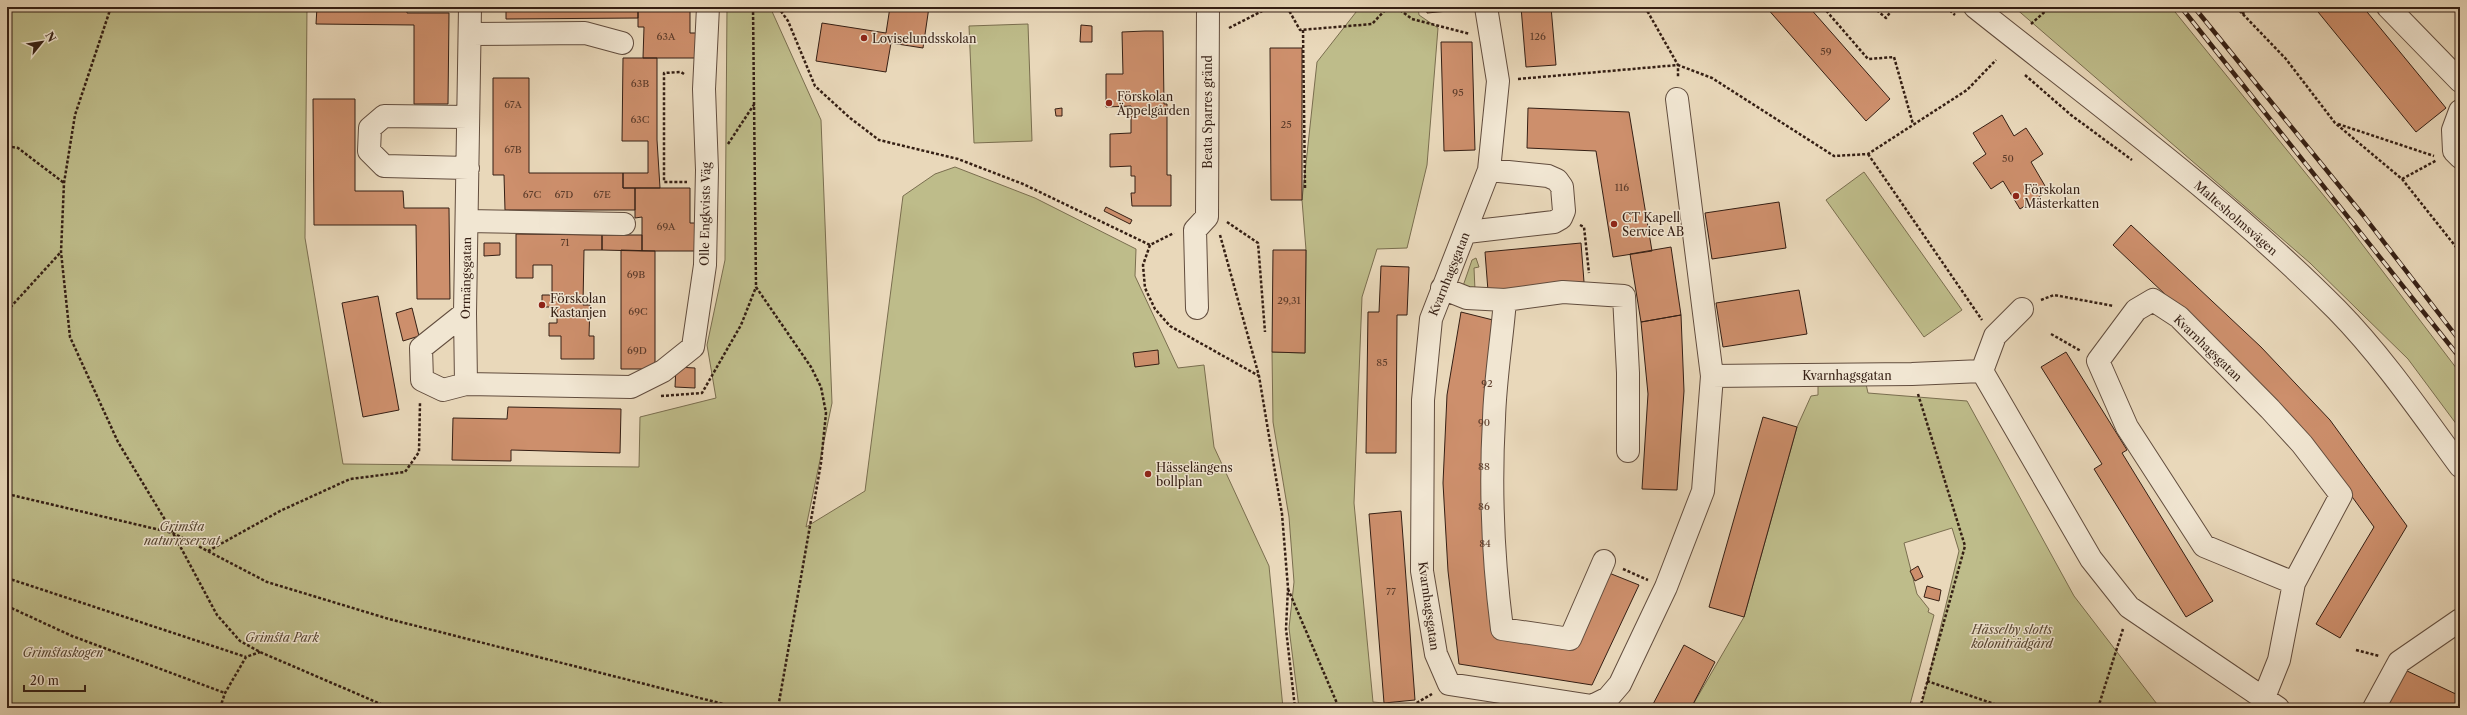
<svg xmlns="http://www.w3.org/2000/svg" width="2467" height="715" viewBox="0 0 2467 715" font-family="'Libre Caslon Text',serif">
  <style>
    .green { fill: #bebc8a; stroke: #7a6e4f }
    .building { fill: #cd8f6c; stroke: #351f14 }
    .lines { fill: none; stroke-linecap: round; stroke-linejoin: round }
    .minor-casing { stroke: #624d3e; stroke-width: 24 }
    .path { stroke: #351f14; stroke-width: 2.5; stroke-dasharray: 3 2; stroke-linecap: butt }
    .minor { stroke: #f1e6d2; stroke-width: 22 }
    .rail-casing { stroke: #351f14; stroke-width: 4.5 }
    .rail { stroke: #f1e6d2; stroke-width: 3; stroke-dasharray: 9; stroke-linecap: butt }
    .poi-dot { fill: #8f2418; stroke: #f1e6d2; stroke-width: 1.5 }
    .labels { text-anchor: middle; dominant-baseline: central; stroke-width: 3; stroke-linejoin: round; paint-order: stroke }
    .number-label { font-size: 10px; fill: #5b3b2a }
    .poi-label { font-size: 12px; fill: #351f14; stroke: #f1e6d2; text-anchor: start }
    .street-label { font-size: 12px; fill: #351f14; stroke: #f1e6d2 }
    .park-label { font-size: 12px; font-style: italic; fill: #574632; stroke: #f1e6d2 }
  </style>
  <rect width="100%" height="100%" fill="#e9d8ba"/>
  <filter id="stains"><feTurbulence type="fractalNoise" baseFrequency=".005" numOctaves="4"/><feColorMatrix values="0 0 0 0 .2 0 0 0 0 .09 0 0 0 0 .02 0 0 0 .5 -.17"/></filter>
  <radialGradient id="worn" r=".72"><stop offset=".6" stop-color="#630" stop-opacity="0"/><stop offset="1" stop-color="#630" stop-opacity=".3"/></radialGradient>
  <path class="green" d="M7,7h300l-2,231 38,226 296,3 1,-50 76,-19 -9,-53 18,-85 2,-253h43l51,113 11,283 -26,124 59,-36 38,-295 32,-22 20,-7 80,31 101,51 -1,27 43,92 26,-3 10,82 55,119 14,142h-1276z
    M1360,7h58l1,8 19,13 -11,137 -20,83 -30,1 -15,48 -8,206 19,199 11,1 3,5h-88l-10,-80 5,-46 -5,-65 -16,-95 -1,-70 33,1 1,-103 -4,-50 15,-138z
    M2014,7h157l175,216 114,150v56l-52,-70 -98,-96z
    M1028,24l4,117 -58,2 -5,-117z
    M1864,172l98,138 -38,27 -98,-137z
    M1476,258l3,9 -5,1 1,22 -12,-4 9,-26z
    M1818,384h48l2,9 99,8 107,195 86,112h-239l38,-157 -7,-23 -48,15 13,51 12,15 -1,3 6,3 -25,93h-218l53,-91 53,-190 14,-31 7,-1z"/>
  <path class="building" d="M317,7h90v6h42l-1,91h-34v-79l-98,-1z
    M506,7h132v11l-132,1z
    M638,7h52v26h6v25h-53l1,-31h-6z
    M890,7h39l-6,41 -32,-5 -5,29 -70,-11 6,-38 64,10z
    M1426,7h33v3l-32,3z
    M1521,7h30l5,58 -30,2z
    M1766,7h43l81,92 -24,22z
    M2314,7h49l83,101 -30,24z
    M1081,25l11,1v16h-12z
    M1145,31h18l1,73h3v71h4v31h-39l-1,-13h4v-17h-4v-10l-21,1v-33l21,-1v-27l-25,1v-33h17l-1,-42z
    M1441,42h31l3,108 -31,1z
    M1270,48h32v152h-31z
    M623,58h34v82l3,48h-37v-15h25v-32h-26z
    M493,78h36v95h94v15h12v22h-130l-1,-35h-11z
    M313,99h42v92h48l1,17h45l1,91h-33l-1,-74h-102z
    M1062,108v8h-6l-1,-7z
    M1528,108l101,4 23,139 -39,6 -17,-106 -69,-3z
    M2002,115l12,21 12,-8 17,26 -12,8 17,29 -28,18 -17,-28 -12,8 -18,-26 13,-9 -13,-21z
    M635,188h55v35h5v28h-53v-34l-7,1z
    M1779,202l7,46 -74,11 -7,-46z
    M1106,207l26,13 -2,4 -26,-13z
    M2131,225l130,122 69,73 77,106 -67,112 -24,-14 58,-97 -66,-91 -66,-69 -129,-122z
    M516,234l86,1v15h-18l-1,55h7l-1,31h5v23h-33v-23h-12v-13h8v-16h-15v-12h10v-30h-19v13h-17z
    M602,235h40v16l-40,-1z
    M484,243h16v12l-16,1z
    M1581,243l3,39 -96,9 -3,-39z
    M1671,247l10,68 -40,7 -11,-68z
    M621,250l34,1v118h-34z
    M1273,250h33l-1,103 -33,-1z
    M1381,266l28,1 -2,48h-10l-1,138h-30l2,-141h11z
    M1799,290l8,44 -84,13 -7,-44z
    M378,296l21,114 -36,7 -21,-114z
    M412,308l7,28 -16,5 -7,-28z
    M1461,312l36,9 -2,313 79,10 35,-71 30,12 -47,100 -133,-21 -11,-93 -5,-88 4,-88z
    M1681,315l3,76 -7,99 -35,-1 6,-95 -7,-72z
    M1158,350l1,14 -24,3 -2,-14z
    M2066,352l61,98 -5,3 91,148 -27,16 -92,-148 8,-5 -61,-97z
    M676,367l19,1v20l-20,-1z
    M508,407l113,2 -1,44 -109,-3v11l-59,-1 1,-42 54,1z
    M1763,417l34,10 -53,190 -35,-10z
    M1401,511l14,189 -31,3 -15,-189z
    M1918,566l5,11 -8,4 -5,-10z
    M1927,586l14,4 -2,11 -15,-4z
    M1684,645l31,17 -24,46h-40z
    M2405,670l55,26v12h-74z"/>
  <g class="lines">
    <g class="minor-casing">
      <path id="minor" d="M470,7l-5,306 1,71 165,3 32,-16 30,-24 12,-82 2,-95 -3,-81 4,-82
        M1486,7l12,74 -9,89 -58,149 -8,81 -1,171 14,83 13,30 143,22 16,-8 12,-14 46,-97 37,-96 9,-115 200,-2 70,-3 109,188 38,48 149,101
        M1975,7c123,98 251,191 362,303 46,47 84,103 123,156
        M2388,7l72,74
        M470,34l115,-1 37,10
        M1677,99l35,277
        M2460,111l-7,19 1,21 6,6
        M468,168l-84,-2 -15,-15 1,-23 14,-12 84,1
        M467,221l157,3
        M1467,232l87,-10 7,-4 3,-7 -2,-24 -5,-7 -9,-4 -59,-6
        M1442,288l25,10 38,2c-3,40 -10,79 -11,119 -4,70 -1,140 8,210l68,10 34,-78
        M1505,300l58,-8 61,4 4,77v78
        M1197,308l-2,-78 12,-13 1,-210
        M465,313l-44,35 1,32 21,10 23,-6
        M1982,371l13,-35 27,-27
        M2263,700l16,-40 15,-77 47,-88 -39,-51 -32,-35 -91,-92 -26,-17 -17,10 -38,51 29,66 77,119 90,37
        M2374,708l25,-46 61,-42"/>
    </g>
    <path class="path" d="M111,7l-36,108 -11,68 -3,69 9,85 48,105 55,91 44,82 23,26 20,11 130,56
      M753,7l3,280 55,80 10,20 5,26 -5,50 -43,245
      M778,7l10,14 27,65 35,32 29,22 79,19 65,25 127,61 24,-12
      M1287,7l13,23 72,-6 16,-17
      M1396,7l16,12 58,15
      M1645,7l33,58v13
      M1823,7l45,52 26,-2 19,67
      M1873,7l13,11 8,-11
      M1946,7l9,8
      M2236,7l50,52 49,64 67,56 58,73
      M2242,14l9,-7
      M2031,24l19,-17
      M1229,28l41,-21
      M1303,30l2,158
      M684,74l-3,-2 -17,1v109h23
      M2025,75l46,40 61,45
      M1518,79l160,-14 34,13 122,78 34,-2 99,-64 29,-30
      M2338,124l96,32
      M728,144l27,-41
      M7,146l11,2 46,35
      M1868,154l114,166
      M2402,179l35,-19
      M1227,222l31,21 7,89
      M1580,225l4,2 5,46
      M1220,235l39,141 23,138 6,74 -2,41 9,79
      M1150,245l-7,20 2,23 10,21 15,17 89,50
      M2041,300l13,-5 60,11
      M7,311l53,-58
      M2051,334l30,17
      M1918,394l47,152 -45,162
      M661,396l41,-3 39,-68 15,-38
      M2457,486l3,5
      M7,494l166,39 94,49 122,37 350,89
      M208,551l72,-40 70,-32 55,-7 14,-20 1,-50
      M1623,569l25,11
      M7,578l239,79
      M1288,589l51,119
      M7,606l65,30 153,57
      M2356,650l23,6
      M1927,681l79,27
      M220,708l5,-15 21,-36 14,-5
      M1408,708l24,-14
      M2098,708l25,-79"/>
    <use href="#minor" class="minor"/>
    <g class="rail-casing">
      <path id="rail" d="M2181,7l279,351
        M2194,7l169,208 97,126"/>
    </g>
    <use href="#rail" class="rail"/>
  </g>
  <g class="poi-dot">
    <circle cx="864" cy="38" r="4"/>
    <circle cx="1109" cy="103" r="4"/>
    <circle cx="2016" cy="196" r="4"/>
    <circle cx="1614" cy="224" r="4"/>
    <circle cx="542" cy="305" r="4"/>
    <circle cx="1148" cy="474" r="4"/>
  </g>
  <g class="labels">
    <g class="number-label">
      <text x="666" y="36">63A</text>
      <text x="1538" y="36">126</text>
      <text x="1826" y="51">59</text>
      <text x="640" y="83">63B</text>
      <text x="1458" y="92">95</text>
      <text x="513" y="104">67A</text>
      <text x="640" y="119">63C</text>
      <text x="1286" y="124">25</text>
      <text x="513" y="149">67B</text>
      <text x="2008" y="158">50</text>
      <text x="1622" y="187">116</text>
      <text x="532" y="194">67C</text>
      <text x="564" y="194">67D</text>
      <text x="602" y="194">67E</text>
      <text x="666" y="226">69A</text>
      <text x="565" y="242">71</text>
      <text x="636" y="274">69B</text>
      <text x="1289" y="300">29,31</text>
      <text x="638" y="311">69C</text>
      <text x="637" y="350">69D</text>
      <text x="1382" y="362">85</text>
      <text x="1487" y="383">92</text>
      <text x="1484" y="422">90</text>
      <text x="1484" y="466">88</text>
      <text x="1484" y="506">86</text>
      <text x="1485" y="543">84</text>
      <text x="1391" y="591">77</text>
    </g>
    <g class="poi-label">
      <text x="872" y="38">Loviselundsskolan</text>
      <text x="1117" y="96">Förskolan<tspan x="1117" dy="14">Äppelgården</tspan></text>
      <text x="2024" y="189">Förskolan<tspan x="2024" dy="14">Mästerkatten</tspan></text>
      <text x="1622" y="217">CT Kapell<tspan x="1622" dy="14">Service AB</tspan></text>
      <text x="550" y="298">Förskolan<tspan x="550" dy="14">Kastanjen</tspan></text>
      <text x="1156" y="467">Hässelängens<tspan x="1156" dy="14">bollplan</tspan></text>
    </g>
    <g class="street-label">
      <text transform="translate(1207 112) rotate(-90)">Beata Sparres gränd</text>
      <text transform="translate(705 214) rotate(-89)">Olle Engkvists Väg</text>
      <text transform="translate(2236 218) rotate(41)">Maltesholmsvägen</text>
      <text transform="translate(1449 274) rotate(-68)">Kvarnhagsgatan</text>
      <text transform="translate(466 278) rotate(-89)">Ormängsgatan</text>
      <text transform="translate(2208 348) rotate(44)">Kvarnhagsgatan</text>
      <text x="1847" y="375">Kvarnhagsgatan</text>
      <text transform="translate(1429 606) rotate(82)">Kvarnhagsgatan</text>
    </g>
    <g class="park-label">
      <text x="182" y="526">Grimsta<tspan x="182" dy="14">naturreservat</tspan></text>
      <text x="2012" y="629">Hässelby slotts<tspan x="2012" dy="14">koloniträdgård</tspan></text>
      <text x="282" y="637">Grimsta Park</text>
      <text x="63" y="652">Grimstaskogen</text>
    </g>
  </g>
  <rect width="2467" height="715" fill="none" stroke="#e9d8ba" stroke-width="24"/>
  <rect x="8" y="8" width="2451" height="699" fill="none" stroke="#351f14" stroke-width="2"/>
  <rect x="12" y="12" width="2443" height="691" fill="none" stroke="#351f14"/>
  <g transform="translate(42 42) rotate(60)" stroke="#f1e6d2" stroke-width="3" paint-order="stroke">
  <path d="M0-3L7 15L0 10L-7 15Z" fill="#351f14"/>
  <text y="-6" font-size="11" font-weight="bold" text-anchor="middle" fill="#351f14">N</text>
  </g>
  <path d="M24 685v6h61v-6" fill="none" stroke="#351f14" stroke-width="2"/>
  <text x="30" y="685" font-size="12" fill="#351f14" stroke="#f1e6d2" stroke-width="3" paint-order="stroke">20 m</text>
  <rect width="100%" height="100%" filter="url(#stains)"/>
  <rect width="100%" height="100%" fill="url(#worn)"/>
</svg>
